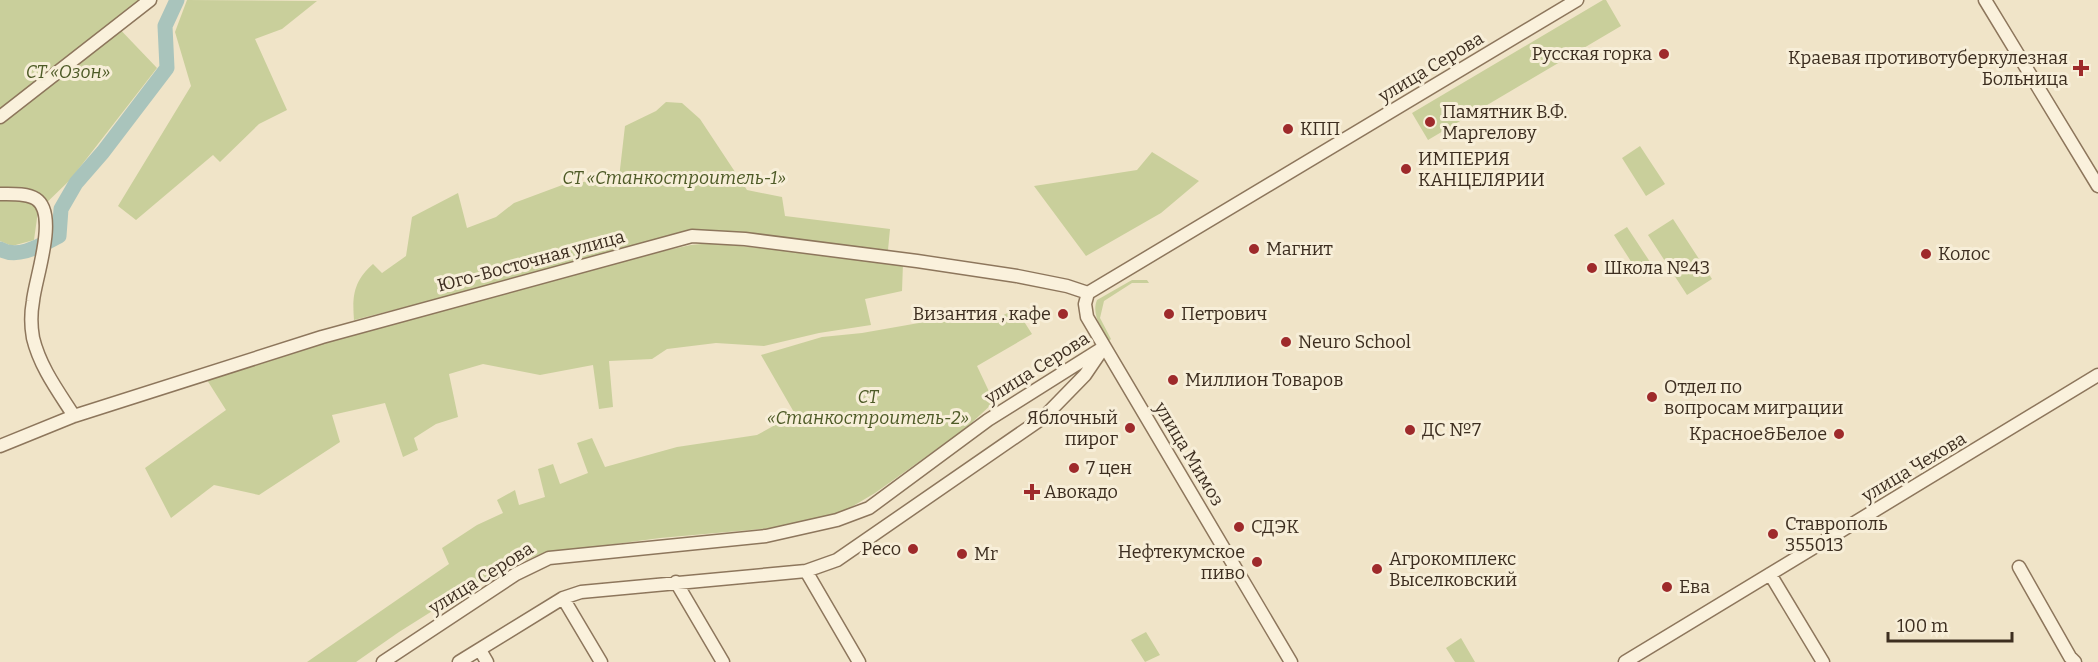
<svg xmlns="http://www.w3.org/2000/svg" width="2098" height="662" viewBox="0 0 2098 662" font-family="Bitter,serif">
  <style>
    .green { fill: #c9cf9b }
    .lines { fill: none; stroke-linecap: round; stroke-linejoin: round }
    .river { stroke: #a9c4bc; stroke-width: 15 }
    .minor-casing { stroke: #8d765c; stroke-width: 15 }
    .minor { stroke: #faf1dc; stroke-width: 12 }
    .poi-dot { fill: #9e2a2b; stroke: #f7eed8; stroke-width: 2 }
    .labels { text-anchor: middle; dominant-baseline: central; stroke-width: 6; stroke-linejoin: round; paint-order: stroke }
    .poi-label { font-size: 18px; fill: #3d2e20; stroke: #f7eed8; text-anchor: start }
    .street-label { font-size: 18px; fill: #3d2e20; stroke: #f7eed8 }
    .park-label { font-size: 18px; font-style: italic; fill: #4d5a26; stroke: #f7eed8 }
  </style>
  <rect width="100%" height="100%" fill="#f0e4c8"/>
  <path class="green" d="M0,0h139l-26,22 44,46 -87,112 -32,31 -4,29 -22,6 -12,-5z
    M187,0l130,1 -35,28 -27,10 32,71 -28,14 -39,38 -7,-7 -77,65 -18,-14 73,-120 -16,-54z
    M1603,0h3l15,26 -193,114 -16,-27z
    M666,102l16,1 18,16 47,71 35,7 3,19 105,13 -2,21 -167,-18 -221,51 -146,37c-2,-25 0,-39 19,-56l9,9 24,-17 6,-39 46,-24 9,35 29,-11 18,-14 51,-19 54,-6 6,-52 31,-15z
    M1640,146l25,38 -19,12 -24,-38z
    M1152,152l47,29 -38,32 -75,43 -52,-70 103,-16z
    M1673,219l39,60 -25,16 -39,-60z
    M1627,227l27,41 -13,9 -27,-42z
    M711,243l192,20 -1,28 -37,8 6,26 -52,8 -55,13 -48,-3 -49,6 -15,10 -43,2 4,46 -14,2 -6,-44 -53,10 -57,-11 -34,10 9,43 -22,7 -22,14 4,12 -15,7 -18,-54 -53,12 8,27 -81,53 -45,-10 -43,33 -26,-50 81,-58 -19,-30 120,-39 309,-84 55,-12z
    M1132,280h15l2,3h-17l-28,18 -4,17 11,21 -2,2c-7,-11 -18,-27 -12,-41z
    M1016,309l16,25 -55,32 17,36 -29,27 -90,64 -32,19 -71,16 -112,10 -119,16 -50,20 -92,58 -43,30h-49l142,-98 -7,-16 35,-23 26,-12 -6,-13 18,-10 4,15 26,-8 -7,-28 15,-5 7,20 28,-11 -11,-30 15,-5 13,29 72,-20 80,-12 38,-21 -34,-59 61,-18 40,-4 91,-16 40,3z
    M1146,632l14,23 -15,7 -14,-22z
    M1461,638l14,24h-20l-9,-14z"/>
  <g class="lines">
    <path class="river" d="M0,249c18,11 43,-5 59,-13l2,-27 15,-26 27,-31 64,-84 -2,-42 12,-26"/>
    <g class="minor-casing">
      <path id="minor" d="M1985,0l113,186
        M0,117l150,-117
        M0,194c11,0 27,-1 36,5 23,15 -1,80 -3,102 -2,11 -2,26 0,37 7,29 25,53 41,78
        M1088,293l489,-293
        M1088,293l-3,11 2,13 204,345
        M0,446l74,-30 248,-79 370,-101 53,3 172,22 100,15 50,10 21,7
        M2019,567l51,90 5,5
        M806,571l53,91
        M1770,574l53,88
        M676,582l47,80
        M563,598l38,64
        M480,650l7,12
        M383,662l133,-88 33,-16 217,-22 71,-16 32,-12 119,-88 116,-73
        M459,662l104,-64 18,-6 225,-21 31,-11 207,-143 41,-42 17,-25
        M1625,662l473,-287"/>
    </g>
    <use href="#minor" class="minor"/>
  </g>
  <g class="poi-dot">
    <circle cx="1664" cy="54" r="6"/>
    <path d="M2078 59h6v6h6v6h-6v6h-6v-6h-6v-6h6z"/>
    <circle cx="1430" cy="122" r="6"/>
    <circle cx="1288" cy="129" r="6"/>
    <circle cx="1406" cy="169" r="6"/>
    <circle cx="1254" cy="249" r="6"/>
    <circle cx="1926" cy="254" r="6"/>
    <circle cx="1592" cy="268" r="6"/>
    <circle cx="1063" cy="314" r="6"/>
    <circle cx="1169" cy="314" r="6"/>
    <circle cx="1286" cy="342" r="6"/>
    <circle cx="1173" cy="380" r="6"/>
    <circle cx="1652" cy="397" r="6"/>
    <circle cx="1130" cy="428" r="6"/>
    <circle cx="1410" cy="430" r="6"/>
    <circle cx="1839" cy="434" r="6"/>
    <circle cx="1074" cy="468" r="6"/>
    <path d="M1029 483h6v6h6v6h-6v6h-6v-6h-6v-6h6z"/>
    <circle cx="1239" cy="527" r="6"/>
    <circle cx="1773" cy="534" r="6"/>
    <circle cx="913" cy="549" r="6"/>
    <circle cx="962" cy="554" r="6"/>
    <circle cx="1257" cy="562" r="6"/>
    <circle cx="1377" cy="569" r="6"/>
    <circle cx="1667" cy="587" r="6"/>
  </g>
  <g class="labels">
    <g class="poi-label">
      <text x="1652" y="54" text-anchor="end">Русская горка</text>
      <text x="2068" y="58" text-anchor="end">Краевая противотуберкулезная<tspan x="2068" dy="21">Больница</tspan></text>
      <text x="1442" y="112">Памятник В.Ф.<tspan x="1442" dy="21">Маргелову</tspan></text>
      <text x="1300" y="129">КПП</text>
      <text x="1418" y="159">ИМПЕРИЯ<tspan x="1418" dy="21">КАНЦЕЛЯРИИ</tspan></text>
      <text x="1266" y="249">Магнит</text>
      <text x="1938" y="254">Колос</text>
      <text x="1604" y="268">Школа №43</text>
      <text x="1051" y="314" text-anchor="end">Византия , кафе</text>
      <text x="1181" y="314">Петрович</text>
      <text x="1298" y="342">Neuro School</text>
      <text x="1185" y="380">Миллион Товаров</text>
      <text x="1664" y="387">Отдел по<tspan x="1664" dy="21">вопросам миграции</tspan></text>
      <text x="1118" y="418" text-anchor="end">Яблочный<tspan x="1118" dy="21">пирог</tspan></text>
      <text x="1422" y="430">ДС №7</text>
      <text x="1827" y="434" text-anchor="end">Красное&amp;Белое</text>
      <text x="1086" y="468">7 цен</text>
      <text x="1044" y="492">Авокадо</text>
      <text x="1785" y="524">Ставрополь<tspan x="1785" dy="21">355013</tspan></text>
      <text x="1251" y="527">СДЭК</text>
      <text x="901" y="549" text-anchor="end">Ресо</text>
      <text x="1245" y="552" text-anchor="end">Нефтекумское<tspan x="1245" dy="21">пиво</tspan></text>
      <text x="974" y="554">Mr</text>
      <text x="1389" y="559">Агрокомплекс<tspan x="1389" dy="21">Выселковский</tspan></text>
      <text x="1679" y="587">Ева</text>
    </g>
    <g class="street-label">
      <text transform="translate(1431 67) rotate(-31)">улица Серова</text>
      <text transform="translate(531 261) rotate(-15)">Юго-Восточная улица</text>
      <text transform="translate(1037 368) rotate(-32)">улица Серова</text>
      <text transform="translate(1189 454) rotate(59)">улица Мимоз</text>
      <text transform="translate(1914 467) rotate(-31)">улица Чехова</text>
      <text transform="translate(481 578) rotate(-32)">улица Серова</text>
    </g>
    <g class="park-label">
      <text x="68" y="72">СТ «Озон»</text>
      <text x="674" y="178">СТ «Станкостроитель-1»</text>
      <text x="868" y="397">СТ<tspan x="868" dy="21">«Станкостроитель-2»</tspan></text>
    </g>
  </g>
  <path d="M1888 632v9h124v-9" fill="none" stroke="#3d2e20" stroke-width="3"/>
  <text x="1897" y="632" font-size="18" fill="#3d2e20" stroke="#f7eed8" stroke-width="4.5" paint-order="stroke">100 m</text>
</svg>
